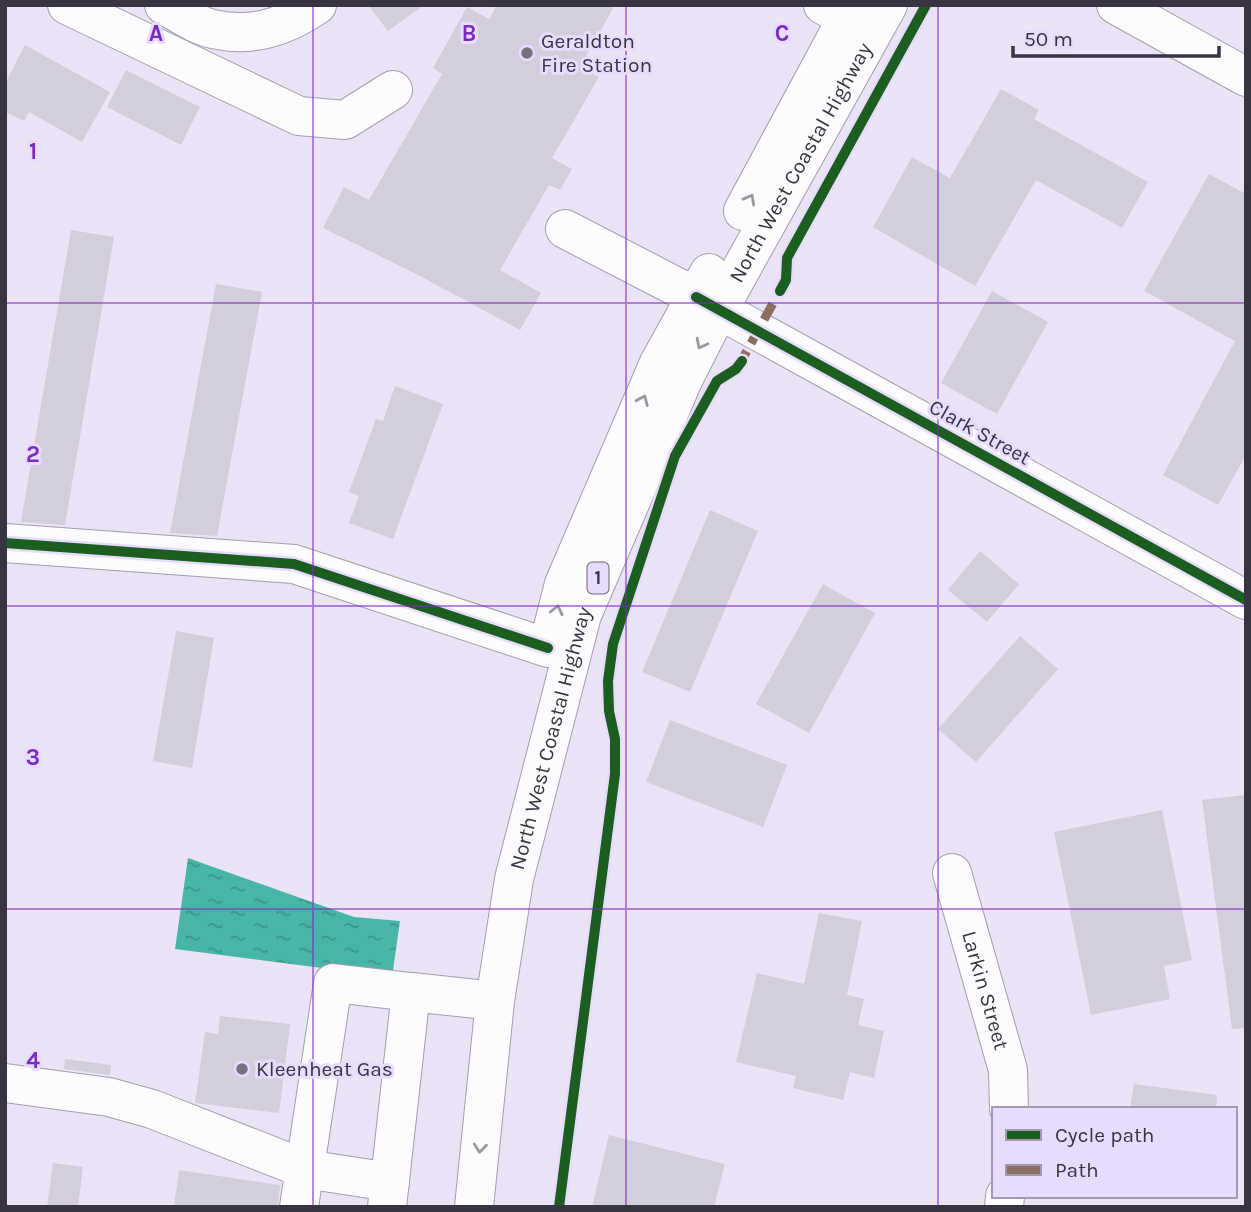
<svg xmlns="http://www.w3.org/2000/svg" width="1251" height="1212" viewBox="0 0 1251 1212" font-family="Karla,sans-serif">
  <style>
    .water { fill: url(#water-ripples) }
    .building { fill: #d3cedc }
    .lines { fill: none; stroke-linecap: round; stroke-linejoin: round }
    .minor-casing { stroke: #a29eac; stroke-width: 40 }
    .highway-casing { stroke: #a29eac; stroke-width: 40 }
    .minor { stroke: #fcfbfe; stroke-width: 38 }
    .highway { stroke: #fcfbfe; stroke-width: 38 }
    .quiet { stroke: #8d6e63; stroke-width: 9; stroke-dasharray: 18 9; stroke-linecap: butt }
    .cycleway-casing { stroke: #e8dcfe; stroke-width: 15 }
    .cycleway { stroke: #1b5e20; stroke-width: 10 }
    .oneway { stroke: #9a98a0 }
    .grid { fill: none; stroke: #7b2cbf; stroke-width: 2; stroke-opacity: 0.55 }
    .poi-dot { fill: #767280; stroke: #e8dcfe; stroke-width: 2.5 }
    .labels { text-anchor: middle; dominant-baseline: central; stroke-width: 6; stroke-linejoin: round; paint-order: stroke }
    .shield { fill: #e8dcfe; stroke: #6d667a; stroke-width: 2 }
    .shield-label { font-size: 19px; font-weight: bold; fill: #383441 }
    .poi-label { font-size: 21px; fill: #383441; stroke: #e8dcfe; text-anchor: start }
    .street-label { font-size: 21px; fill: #383441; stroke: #e8dcfe }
    .grid-label { font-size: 23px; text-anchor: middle; font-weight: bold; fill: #7b2cbf; stroke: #e8dcfe; stroke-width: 6; stroke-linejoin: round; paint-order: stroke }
  </style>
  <defs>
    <pattern id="water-ripples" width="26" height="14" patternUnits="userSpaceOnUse" patternTransform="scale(1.75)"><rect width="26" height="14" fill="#48b6a6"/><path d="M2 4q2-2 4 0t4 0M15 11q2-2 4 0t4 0" fill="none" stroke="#3d9589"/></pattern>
  </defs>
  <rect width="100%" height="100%" fill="#eae4f6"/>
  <path class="water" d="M188,858l166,59 46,4 -8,56 -217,-28z"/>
  <path class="building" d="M368,5h56l-36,26z
    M497,5h118l-35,62 19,10 -47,81 20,11 -12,21 -11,-5 -49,85 41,23 -21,37 -100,-54 -97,-48 21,-41 25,13 73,-126 -9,-6 34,-61 22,12z
    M25,45l85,47 -28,50 -53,-30 -5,9 -19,-9v-28z
    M126,70l74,37 -19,38 -74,-38z
    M1001,89l38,21 -5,9 114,63 -26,46 -86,-48 -61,106 -102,-59 39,-70 38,21z
    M1209,174l37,20v261l-28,50 -55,-30 72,-134 -91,-50z
    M71,230l43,7 -49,288 -44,-3z
    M216,284l46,8 -45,244 -47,-3z
    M992,291l56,31 -51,92 -56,-31z
    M395,386l48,18 -50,135 -44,-16 10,-27 -10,-4 27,-73 7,2z
    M710,510l48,21 -68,161 -48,-20z
    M980,551l39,33 -32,38 -39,-32z
    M823,584l52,29 -66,120 -53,-29z
    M176,631l38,7 -22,130 -39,-7z
    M1020,636l38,33 -82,93 -38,-33z
    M670,720l117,45 -24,62 -117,-45z
    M1246,795v233l-14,1 -30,-229z
    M1162,810l30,150 -28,6 6,33 -79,16 -37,-183z
    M819,913l43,8 -15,74 17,4 -6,26 26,6 -10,47 -24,-6 -7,28 -50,-12 3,-12 -60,-14 21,-89 47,11z
    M220,1016l70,8 -11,89 -84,-10 10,-71 13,2z
    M65,1059l46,6 -1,10 -46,-6z
    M1134,1084l83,11 -1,14h-86z
    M609,1135l116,29 -11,43h-122z
    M53,1163l30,4 -5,40h-31z
    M179,1170l101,15 -2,22h-104z"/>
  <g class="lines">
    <g class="minor-casing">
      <g id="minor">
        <path d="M67,5l232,111 46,4 48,-30"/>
        <path d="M164,5c15,8 33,21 49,24 39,9 72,-2 104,-24"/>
        <path d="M823,5l24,13"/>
        <path d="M1116,5l130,72"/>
        <path d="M565,229l131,68 550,303"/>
        <path d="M5,543l289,21 254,84"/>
        <path id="s1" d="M952,873l56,197 1,39"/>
        <path d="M5,1083l104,14 43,12 153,60 85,13"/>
        <path d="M299,1207l34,-224 78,9"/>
        <path d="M387,1207l24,-215 84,9"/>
        <path d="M1004,1207l1,-11"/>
      </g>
    </g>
    <g class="highway-casing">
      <g id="highway">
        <path d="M743,211l111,-206"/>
        <path d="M548,647l16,-63 95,-221 50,-90"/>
        <path id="s2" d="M474,1207l21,-206 19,-122 68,-264 101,-235 36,-71 169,-304"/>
      </g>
    </g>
    <use href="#minor" class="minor"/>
    <use href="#highway" class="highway"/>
    <path class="quiet" d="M738,367l44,-80"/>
    <g class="cycleway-casing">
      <path id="cycleway" d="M780,291l6,-11 1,-22 139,-253
        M696,297l550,303
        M5,543l289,21 254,84
        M559,1207l56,-433v-35l-6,-28 -1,-30 5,-37 62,-188 42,-75 19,-12 6,-8"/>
    </g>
    <use href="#cycleway" class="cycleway"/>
  </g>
  <defs><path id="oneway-chevron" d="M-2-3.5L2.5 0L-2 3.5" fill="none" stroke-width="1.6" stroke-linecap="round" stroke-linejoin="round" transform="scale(1.75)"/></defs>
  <g class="oneway">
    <use href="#oneway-chevron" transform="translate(750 199) rotate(-61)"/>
    <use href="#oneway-chevron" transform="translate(701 344) rotate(117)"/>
    <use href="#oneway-chevron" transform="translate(643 400) rotate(-67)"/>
    <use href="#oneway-chevron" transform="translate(557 610) rotate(-77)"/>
    <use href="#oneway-chevron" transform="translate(480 1148) rotate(96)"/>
  </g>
  <path class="grid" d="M313,5v1202M626,5v1202M938,5v1202M5,303h1241M5,606h1241M5,909h1241"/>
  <g class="poi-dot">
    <circle cx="527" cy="53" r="7"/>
    <circle cx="242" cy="1069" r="7"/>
  </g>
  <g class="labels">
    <rect class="shield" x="587.5" y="562.5" width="21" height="31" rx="5"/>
    <g class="shield-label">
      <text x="598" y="578">1</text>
    </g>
    <g class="poi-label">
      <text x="541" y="41">Geraldton<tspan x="541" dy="24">Fire Station</tspan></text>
      <text x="256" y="1069">Kleenheat Gas</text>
    </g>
    <g class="street-label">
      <text stroke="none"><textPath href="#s2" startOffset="1106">North West Coastal Highway</textPath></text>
      <text transform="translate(980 432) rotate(29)">Clark Street</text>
      <text stroke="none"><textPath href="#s2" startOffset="476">North West Coastal Highway</textPath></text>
      <text stroke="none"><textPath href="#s1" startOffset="122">Larkin Street</textPath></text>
    </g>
  </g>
  <g class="grid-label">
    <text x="156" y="41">A</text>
    <text x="469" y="41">B</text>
    <text x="782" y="41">C</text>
    <text x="33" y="159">1</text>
    <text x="33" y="462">2</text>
    <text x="33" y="765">3</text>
    <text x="33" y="1068">4</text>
  </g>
  <rect width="1251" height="1212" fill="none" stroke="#383441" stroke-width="14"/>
  <rect x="992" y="1107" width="245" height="91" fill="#e8dcfe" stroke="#a299b2" stroke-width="2"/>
  <rect x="1006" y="1130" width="35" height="10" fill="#1b5e20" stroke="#a299b2" stroke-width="2"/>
  <text x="1055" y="1142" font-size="21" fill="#383441">Cycle path</text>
  <rect x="1006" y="1165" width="35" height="10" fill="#8d6e63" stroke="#a299b2" stroke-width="2"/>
  <text x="1055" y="1177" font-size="21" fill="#383441">Path</text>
  <path d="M1013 46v10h206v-10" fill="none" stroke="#383441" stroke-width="3.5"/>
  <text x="1024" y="46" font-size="21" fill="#383441" stroke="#e8dcfe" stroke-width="5" paint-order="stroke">50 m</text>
</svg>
